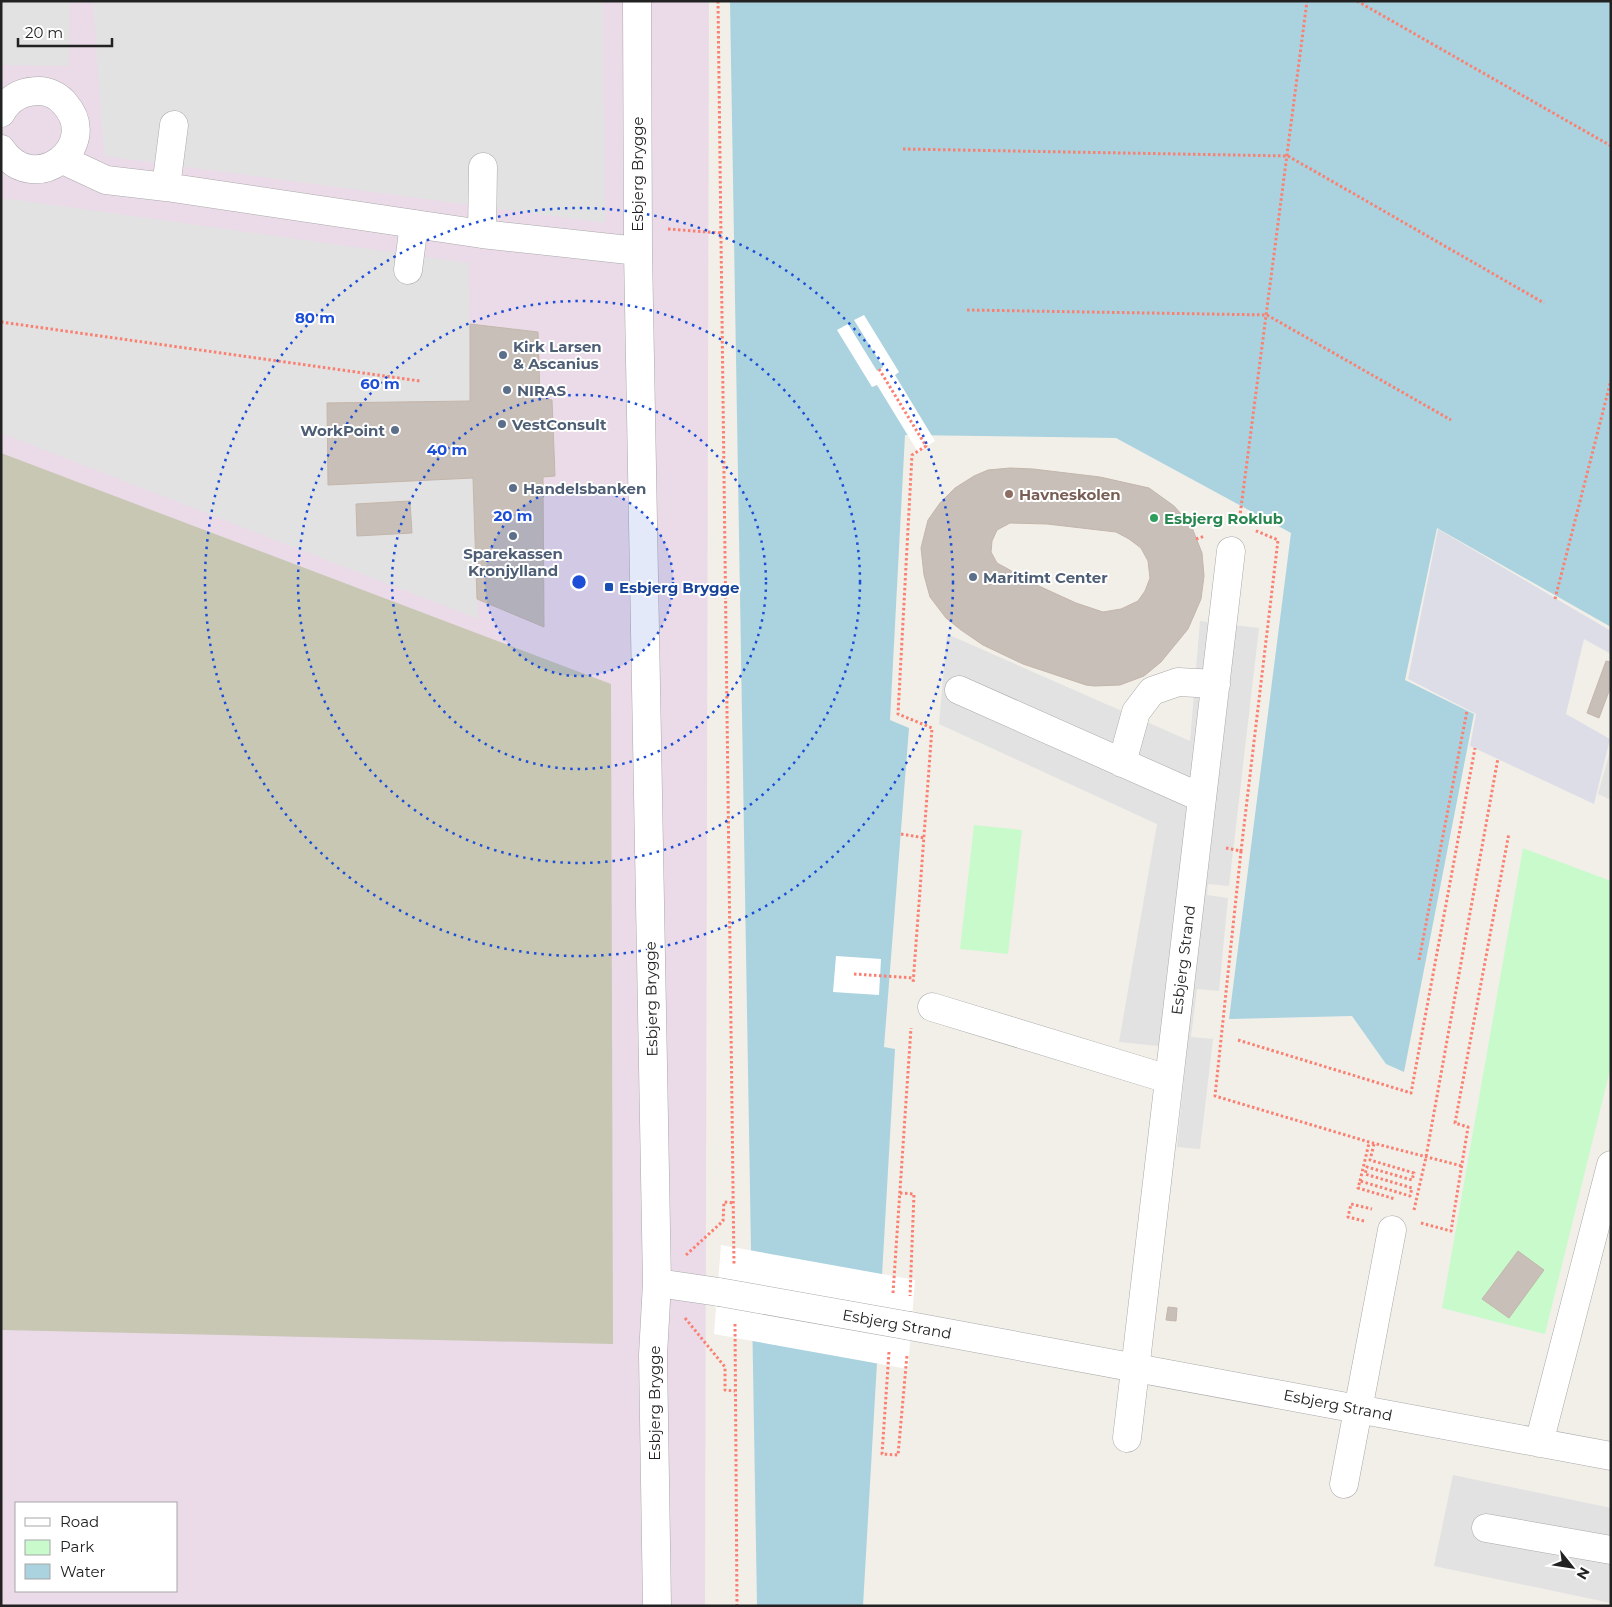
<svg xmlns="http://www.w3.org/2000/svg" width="1612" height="1607" viewBox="0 0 1612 1607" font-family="Montserrat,sans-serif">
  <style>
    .industrial { fill: #ebdbe8; fill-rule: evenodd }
    .construction { fill: #c7c7b4 }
    .park { fill: #c8facc }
    .parking { fill: #e2e2e2 }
    .plaza { fill: #dddde8 }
    .water { fill: #aad3df }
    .pier { fill: #fff }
    .building { fill: #c7bfb8; stroke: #c4b6ab; fill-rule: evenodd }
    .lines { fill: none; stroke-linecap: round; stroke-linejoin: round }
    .minor-casing { stroke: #a9a9a9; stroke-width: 29 }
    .path { stroke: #fa8072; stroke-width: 3; stroke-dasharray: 2.5 2.5; stroke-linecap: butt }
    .minor { stroke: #fff; stroke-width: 28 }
    .minor-bridge-casing { stroke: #a9a9a9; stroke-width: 29; stroke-linecap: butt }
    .minor-bridge { stroke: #fff; stroke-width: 28 }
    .ring { fill: none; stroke: #1d4ed8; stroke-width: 2.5; stroke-dasharray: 2.5 5 }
    .service-dot { fill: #5c6f8a; stroke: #fff; stroke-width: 2 }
    .education-dot { fill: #8d6e63; stroke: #fff; stroke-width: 2 }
    .leisure-dot { fill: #2e9e5b; stroke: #fff; stroke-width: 2 }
    .transit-dot { fill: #1a4fb4; stroke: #fff; stroke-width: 2 }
    .labels { text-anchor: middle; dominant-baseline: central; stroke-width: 4; stroke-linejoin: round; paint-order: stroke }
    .street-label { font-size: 15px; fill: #222; stroke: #fff }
    .service-label { font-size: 15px; font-weight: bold; fill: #4e5e75; stroke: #fff; text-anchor: start }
    .education-label { font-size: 15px; font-weight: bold; fill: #785e54; stroke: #fff; text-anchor: start }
    .leisure-label { font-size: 15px; font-weight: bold; fill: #27864d; stroke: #fff; text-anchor: start }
    .transit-label { font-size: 15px; font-weight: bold; fill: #164399; stroke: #fff; text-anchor: start }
    .centre { fill: #1d4ed8; stroke: #fff; stroke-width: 2.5 }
    .ring-label { font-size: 15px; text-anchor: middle; font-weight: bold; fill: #1d4ed8; stroke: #fff; stroke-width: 4; stroke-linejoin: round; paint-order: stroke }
  </style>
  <rect width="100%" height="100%" fill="#f2efe9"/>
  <path class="industrial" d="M1,1h708l-4,1605h-704zM16,1503h160v88h-160z"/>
  <path class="construction" d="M1,453l610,231 2,660 -612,-14z"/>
  <path class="park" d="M974,825l48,5 -14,124 -48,-5z
    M1523,848l88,33v185l-66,268 -103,-26z"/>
  <path class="parking" d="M1,1h69l-1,65 -68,-1z
    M93,1h510l2,222 -501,-67z
    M11,199l458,64 1,138 -143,2 1,81 145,-6 5,141 -477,-186v-233z
    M1200,621l59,7 -30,258 -21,-2 -1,11 21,3 -9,93 -22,-2 -6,48 22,2 -13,110 -23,-2 10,-98 -68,-7 38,-218 -218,-100 8,-90 243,107z
    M1611,748v52l-13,-6z
    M1453,1475l158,33v95l-177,-37z"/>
  <path class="plaza" d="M1438,529l173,102v23l-27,-15 -18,75 44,25 -16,65 -124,-58 6,-32 -68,-35z"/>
  <path class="water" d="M730,1h881v626l-174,-99 -32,152 69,34 -70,358 -18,-8 -34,-48 -123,3 62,-486 -175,-95 -211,-3 -15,285 19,8 -25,319 11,2 -32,557h-106z"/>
  <path class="pier" d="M864,315l35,57 -4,3 40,66 -17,11 -41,-67 -5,2 -35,-57 11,-6 29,47 6,-4 -29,-47z
    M836,956l45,3 -2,36 -46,-3z
    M721,1245l194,35 -7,89 -194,-35z"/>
  <path class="building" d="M470,324l68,8 2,66 12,2 3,76 -12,1 1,150 -67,-28 -4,-121 -145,7 -1,-82 143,-2z
    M1010,468l23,1 67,8 49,11 25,18 17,19 11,28 2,23 -3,23 -13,30 -27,33 -17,14 -24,9 -26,1 -8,-1 -63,-21 -40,-19 -22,-15 -15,-12 -16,-21 -6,-22 -3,-27 7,-28 12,-17 15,-15 19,-12 14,-6zM1010,523l37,1 69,8 13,7 12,9 7,13 2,17 -5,13 -7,10 -17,8 -18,3 -27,-9 -35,-16 -44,-24 -6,-11 1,-11 5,-11z
    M410,501l2,32 -55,3 -1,-32z
    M1606,661l5,1v24l-12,32 -12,-5z
    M1518,1251l26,19 -35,48 -27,-19z
    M1168,1307l9,1 -1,13 -10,-1z"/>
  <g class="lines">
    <g class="minor-casing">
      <path id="minor" d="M637,1l1,250 19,1032 -4,72 4,251
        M1,113c8,-15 21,-22 38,-22 9,0 20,5 26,13 37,42 -31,95 -64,45
        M63,160l43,20 60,7 316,47 156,17
        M166,187l8,-62
        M482,234l1,-67
        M408,270l6,-46
        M959,690l243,108
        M1122,763l14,-51 16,-21 26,-9 38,2
        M932,1007l236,72
        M657,1283l62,9
        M910,1326l701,130
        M1127,1438l104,-887
        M1539,1443l72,-278
        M1344,1484l48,-254
        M1486,1528l125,22"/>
    </g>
    <path class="path" d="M718,1l16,1265
      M1357,1l254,145
      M903,149l385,7 256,147
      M668,229l53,4
      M967,310l300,5 184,105
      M1,322l419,59
      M879,369l47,77 -14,9 -14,259 34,14 -19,256
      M1239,523l68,-522
      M1196,539l9,-3
      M1555,599l56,-219
      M901,834l24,4
      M1226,848l15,3 37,-311 -24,-10
      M1241,851l-26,245 154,46 93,24
      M1419,960l48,-249
      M854,974l60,4
      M1238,1040l173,53 64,-345
      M1374,1144l-4,16 44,13 -2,7 -45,-13 -2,7 47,14 -2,8 -50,-15 -2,7 37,11
      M1360,1181l9,-38
      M900,1193l14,1 -4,102
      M1414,1210l12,-53 72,-399
      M1364,1221l-16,-4 3,-13 21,5
      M1421,1223l30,8 17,-104 -13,-4 54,-290
      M686,1255l37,-34 1,-19 10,1
      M893,1293l18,-265
      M685,1318l40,49v23l10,1
      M735,1324l2,282
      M889,1352l-7,102 16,1 9,-100"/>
    <use href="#minor" class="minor"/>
    <g class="minor-bridge-casing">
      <path id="minor-bridge" d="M719,1292l191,34"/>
    </g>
    <use href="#minor-bridge" class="minor-bridge"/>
  </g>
  <circle cx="579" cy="582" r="94" fill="#1d4ed8" fill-opacity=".12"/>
  <g class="ring">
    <circle cx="579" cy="582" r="94"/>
    <circle cx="579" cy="582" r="187"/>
    <circle cx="579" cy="582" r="281"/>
    <circle cx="579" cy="582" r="374"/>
  </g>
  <g class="service-dot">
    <circle cx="503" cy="355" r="5"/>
    <circle cx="507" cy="390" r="5"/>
    <circle cx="502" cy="424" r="5"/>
    <circle cx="395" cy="430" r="5"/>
    <circle cx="513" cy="488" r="5"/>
    <circle cx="513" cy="536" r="5"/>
    <circle cx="973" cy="577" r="5"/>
  </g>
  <circle class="education-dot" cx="1009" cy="494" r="5"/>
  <circle class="leisure-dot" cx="1154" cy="518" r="5"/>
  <rect class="transit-dot" x="604" y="582" width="10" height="10" rx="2.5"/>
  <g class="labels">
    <g class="street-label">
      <text transform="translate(637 174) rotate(-90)">Esbjerg Brygge</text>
      <text transform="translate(1183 960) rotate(-83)">Esbjerg Strand</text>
      <text transform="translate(651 999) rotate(-91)">Esbjerg Brygge</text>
      <text transform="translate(897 1324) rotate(10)">Esbjerg Strand</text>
      <text transform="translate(654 1403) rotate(-90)">Esbjerg Brygge</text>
      <text transform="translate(1338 1405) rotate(11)">Esbjerg Strand</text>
    </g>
    <g class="service-label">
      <text x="513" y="346">Kirk Larsen<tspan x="513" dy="17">&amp; Ascanius</tspan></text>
      <text x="517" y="390">NIRAS</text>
      <text x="512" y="424">VestConsult</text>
      <text x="385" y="430" text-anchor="end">WorkPoint</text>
      <text x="523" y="488">Handelsbanken</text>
      <text x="513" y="553" text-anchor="middle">Sparekassen<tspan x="513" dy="17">Kronjylland</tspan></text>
      <text x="983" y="577">Maritimt Center</text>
    </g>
    <g class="education-label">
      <text x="1019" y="494">Havneskolen</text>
    </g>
    <g class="leisure-label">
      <text x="1164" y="518">Esbjerg Roklub</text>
    </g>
    <g class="transit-label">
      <text x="619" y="587">Esbjerg Brygge</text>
    </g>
  </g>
  <circle cx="579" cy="582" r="8" class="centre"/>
  <g class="ring-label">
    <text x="315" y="323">80 m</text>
    <text x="380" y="389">60 m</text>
    <text x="447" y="455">40 m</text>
    <text x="513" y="521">20 m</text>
  </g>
  <rect width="1612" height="1607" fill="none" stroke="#222222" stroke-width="5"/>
  <rect x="15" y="1502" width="162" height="90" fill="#ffffff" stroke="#a7a7a7"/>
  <rect x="25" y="1518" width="25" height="8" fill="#ffffff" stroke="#a7a7a7"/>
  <text x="60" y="1527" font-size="15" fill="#222222">Road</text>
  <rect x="25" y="1540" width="25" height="15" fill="#c8facc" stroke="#a7a7a7"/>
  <text x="60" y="1552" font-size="15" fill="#222222">Park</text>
  <rect x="25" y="1564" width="25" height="15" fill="#aad3df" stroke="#a7a7a7"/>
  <text x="60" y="1577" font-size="15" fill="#222222">Water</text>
  <g transform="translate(1572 1567) rotate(120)" stroke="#ffffff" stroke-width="4" paint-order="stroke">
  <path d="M0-4L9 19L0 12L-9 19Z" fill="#222222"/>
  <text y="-8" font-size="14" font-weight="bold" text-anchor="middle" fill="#222222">N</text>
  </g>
  <path d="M18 38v8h94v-8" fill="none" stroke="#222222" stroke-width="2.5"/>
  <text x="25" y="38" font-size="15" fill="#222222" stroke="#ffffff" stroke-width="4" paint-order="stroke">20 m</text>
</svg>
